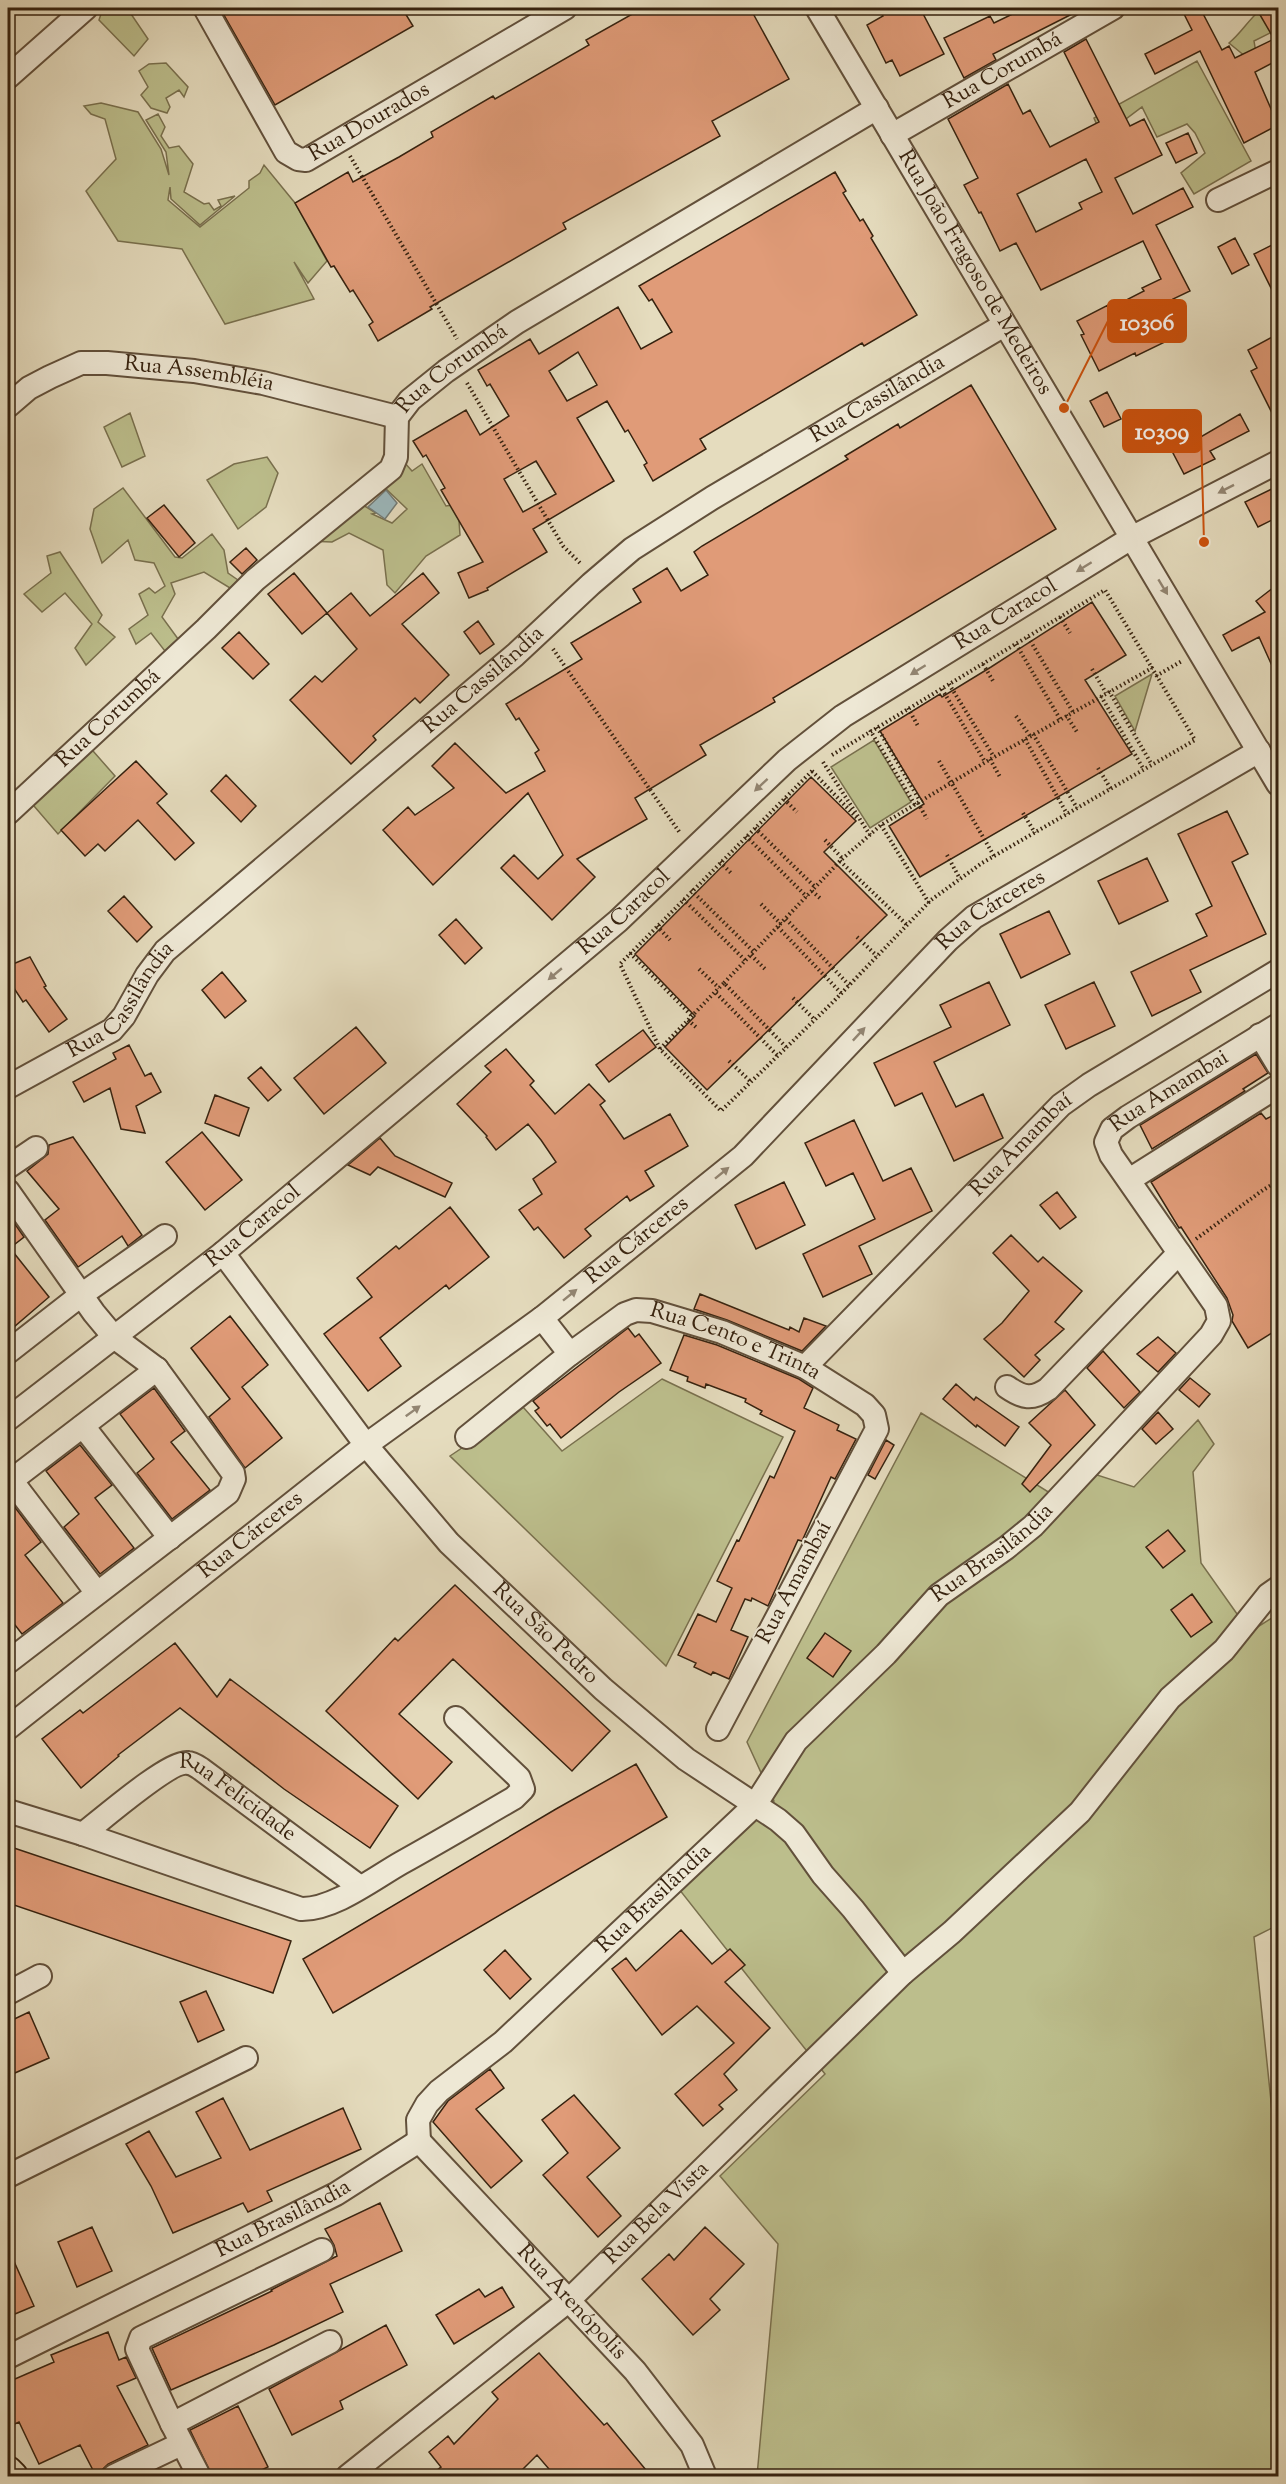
<svg xmlns="http://www.w3.org/2000/svg" width="1286" height="2484" viewBox="0 0 1286 2484" font-family="'Sorts Mill Goudy',serif">
  <style>
    .green { fill: #bcbe8c; stroke: #79704e; stroke-width: 1.5 }
    .water { fill: #9cb8bd; stroke: #737c77; stroke-width: 1.5 }
    .building { fill: #e09b78; stroke: #36220f; stroke-width: 1.5; fill-rule: evenodd }
    .lines { fill: none; stroke-linecap: round; stroke-linejoin: round }
    .minor-casing { stroke: #62503b; stroke-width: 26 }
    .major-casing { stroke: #36220f; stroke-width: 32 }
    .path { stroke: #36220f; stroke-width: 4; stroke-dasharray: 1.5 3; stroke-linecap: butt }
    .minor { stroke: #eee8d5; stroke-width: 22 }
    .major { stroke: #e5dcbe; stroke-width: 28 }
    .oneway { fill: #928572 }
    .labels { text-anchor: middle; dominant-baseline: central; stroke-width: 4.5; stroke-linejoin: round; paint-order: stroke }
    .street-label { font-size: 22px; fill: #36220f; stroke: #eee8d5 }
    .leader { fill: none; stroke: #cd510c; stroke-width: 2 }
    .callout-dot { fill: #cd510c; stroke: #eee8d5; stroke-width: 2 }
    .callout { fill: #cd510c; stroke: #cd510c; stroke-width: 2 }
    .callout-label { font-size: 24px; text-anchor: middle; font-weight: bold; fill: #fff }
  </style>
  <rect width="100%" height="100%" fill="#e5dcbe"/>
  <filter id="stains"><feTurbulence type="fractalNoise" baseFrequency=".00333" numOctaves="4"/><feColorMatrix values="0 0 0 0 .2 0 0 0 0 .09 0 0 0 0 .02 0 0 0 .5 -.17"/></filter>
  <radialGradient id="worn" r=".72"><stop offset=".6" stop-color="#630" stop-opacity="0"/><stop offset="1" stop-color="#630" stop-opacity=".3"/></radialGradient>
  <path class="green" d="M103,8h24l21,31 -14,17 -35,-36z
    M1258,12l20,4v13l-24,12 2,12 -10,4 -17,-14c12,-10 18,-21 29,-31z
    M1197,61l54,100 -57,33 -13,-21 24,-20 -10,-20 -8,-9 -30,13 -15,-30 -40,30 -8,-19z
    M166,63l22,24 -4,10 -5,-7 -13,8 4,9 -3,6 -16,-5 -10,-13 7,-8 -9,-16 10,-7z
    M101,103l37,9 23,37 8,26 -3,-23 -20,-32 12,-6 7,13 -4,9 8,12 10,-2 14,18 -9,28 20,12 5,-1 5,7 7,-4 -3,-6 17,-4 -35,29 -29,-26 -1,-12 -2,13 32,27 49,-39v-7l11,-8 4,-8 31,38 32,58 -19,22 -14,-21 20,37 -89,25 -43,-75 -64,-8 -32,-50 30,-32 -11,-40 -14,-5 -7,-8z
    M130,413l15,43 -23,11 -18,-40z
    M267,457l11,16 -12,34 -28,22 -31,-49 27,-16z
    M404,462l8,9 10,-7 24,42 7,-1 5,2 2,28 -34,21 -31,37 -8,-8 -4,-35 -34,-17 -17,9 -24,-1 50,-39 18,11 -4,1 20,9 15,-14 -23,-22z
    M123,488l52,69 7,1 30,-24 12,16 4,23 10,7 -8,8 -26,-16 -33,11 4,11 -13,23 19,26 -13,12 -17,-22 -15,11 -7,-15 19,-14 -9,-21 10,-6 6,5 10,-7 -11,-23 -19,-3 -7,-20 -26,23 -12,-34 4,-20z
    M60,552l42,63 -4,7 17,15 -29,28 -11,-17 17,-24 -27,-31 -23,19 -18,-18 27,-21 -4,-17z
    M1152,674l-17,57 -20,-35z
    M874,740l37,62 -41,26 -39,-61z
    M86,743l29,33 -57,58 -30,-35z
    M662,1379l121,58 -117,229 -216,-210 73,-49 39,44z
    M921,1413l137,85 30,-26 46,15 64,-67 16,24 -21,28 8,91 41,58 -5,19 41,-26v311l-24,12 24,232v307h-521l21,-232 -58,-68 105,-102 -154,-195 103,-78 -27,-59z"/>
  <path class="water" d="M386,490l11,13 -12,16 -17,-12z"/>
  <path class="building" d="M220,8h182l11,18 -138,79z
    M643,8h107l39,71 -77,42 8,15 -157,87 3,6 -136,78 2,2 -54,32 -9,-16 4,-3 -20,-32 -3,2 -16,-26 -3,1 -36,-64 53,-31 5,10 46,-25 34,-20 -2,-5 62,-36 2,3 94,-54 -3,-5z
    M878,8h42l24,46 -44,22 -8,-16 -6,3 -19,-38 16,-9z
    M1025,8h59l-91,46 3,6 -32,18 -20,-40 46,-22 4,7z
    M1181,8h19l22,42 7,-4 6,12 39,-19 -18,-31h22v52l-23,12 23,53 -34,18 -44,-92 -45,23 -10,-20 47,-24z
    M1086,39l44,87 14,-7 18,36 -47,23 18,36 50,-26 10,19 -37,18 34,66 -17,8 3,5 -21,10 14,26 -33,16 -1,-3 -36,18 -18,-36 3,-1 -7,-13 31,-16 1,4 35,-18 -2,-3 19,-9 -18,-38 -102,49 -25,-47 -16,8 -19,-39 -2,1 -15,-28 14,-7 -30,-59 60,-35 15,30 7,-4 20,37 49,-25 -35,-70zM1086,159l16,33 -23,11 3,6 -46,23 -19,-38z
    M1188,133l9,20 -21,10 -10,-20z
    M835,172l11,19 -3,2 17,28 3,-2 10,17 -2,2 46,77 -53,31 -2,-3 -162,96 6,10 -53,32 -9,-16 3,-2 -19,-33 -3,2 -18,-31 -30,17 37,63 -81,48 14,23 -60,36 1,2 -19,8 -11,-25 25,-11 -42,-72 4,-2 -19,-33 -3,2 -10,-16 53,-31 14,25 29,-19 -19,-32 -3,2 -9,-16 52,-31 9,15 79,-47 23,42 31,-17 -20,-33 -3,2 -10,-15zM578,352l19,33 -30,16 -18,-30zM536,461l20,33 -33,18 -19,-33z
    M1235,238l14,27 -17,9 -14,-27z
    M1278,242v60l-24,-48z
    M1278,334v91l-27,-54 6,-3 -9,-18z
    M971,385l85,144 -283,169 2,4 -75,43 6,10 -71,43 12,21 -70,40 18,18 -43,43 -51,-52 13,-13 24,24 25,-24 -35,-62 -95,92 -50,-55 25,-23 7,8 39,-27 -22,-22 23,-23 51,50 39,-22 -10,-18 4,-3 -20,-32 -3,2 -10,-16 76,-45 -11,-16 70,-41 -8,-13 34,-21 14,23 27,-16 -14,-23 8,-6 146,-87 -3,-3 53,-32 2,4z
    M1107,392l14,27 -17,8 -14,-26z
    M1240,414l9,17 -39,20 5,8 -31,15 -11,-21z
    M1278,486v31l-20,10 -13,-25z
    M164,505l31,38 -16,14 -32,-39z
    M246,548l11,12 -15,14 -12,-12z
    M294,573l33,40 -25,21 -34,-40z
    M423,573l16,20 -37,31 47,51 -29,28 -5,-5 -42,38 3,4 -25,24 -61,-64 25,-24 7,6 35,-33 -30,-36 24,-20 19,23z
    M1278,584v95l-19,-42 -27,14 -9,-16 42,-23 -9,-11z
    M1092,602l34,53 -41,25 47,74 -212,123 -31,-51 35,-22 -44,-73 60,-37 2,3 49,-30z
    M478,621l16,23 -14,10 -16,-22z
    M239,632l30,32 -16,15 -31,-31z
    M136,761l31,33 -10,9 37,40 -19,17 -37,-40 -33,31 -7,-7 -13,12 -24,-26z
    M226,775l30,31 -15,16 -30,-31z
    M811,777l45,44 -32,31 63,63 -180,175 -42,-43 30,-31 -60,-62z
    M1227,811l21,43 -16,8 34,72 -76,36 11,22 -49,24 -21,-44 76,-36 -11,-22 16,-8 -34,-72z
    M1147,858l21,43 -49,23 -21,-43z
    M124,896l28,31 -15,15 -29,-31z
    M1049,911l21,43 -49,24 -21,-44z
    M456,919l26,29 -17,16 -26,-29z
    M30,957l16,29 -2,1 23,32 -18,13 -23,-32 -3,2 -15,-23v-13z
    M222,972l24,29 -21,17 -23,-28z
    M989,982l21,43 -76,37 22,45 27,-13 20,44 -49,23 -32,-68 -27,13 -21,-43 77,-36 -11,-22z
    M1094,982l21,44 -49,23 -21,-44z
    M356,1027l30,36 -62,51 -30,-36z
    M643,1030l13,17 -47,35 -13,-17z
    M129,1045l16,31 6,-3 10,19 -25,14 9,27 -24,-4 -11,-41 -26,14 -11,-20 43,-23 -3,-6z
    M506,1049l28,32 -4,4 25,29 34,-30 16,17 -5,4 24,34 46,-25 18,32 -43,25 9,15 -24,15 -3,-5 -42,33 6,7 -27,22 -26,-31 -4,3 -15,-20 23,-16 -9,-15 23,-17 -15,-22 -13,-16 -32,26 -10,-13 1,-1 -30,-32 34,-32 -6,-6z
    M1256,1054l12,19 -25,16 2,2 -93,58 -12,-24z
    M261,1067l20,23 -13,11 -20,-23z
    M215,1095l34,13 -10,28 -34,-13z
    M1261,1113l5,6 12,-6v216l-30,19 -16,-27 1,-6 -6,-17 -46,-71 -2,1 -28,-46z
    M854,1120l29,61 28,-13 21,43 -73,35 13,28 -49,23 -20,-43 72,-35 -22,-46 -27,13 -21,-43z
    M202,1132l40,48 -37,30 -39,-48z
    M73,1137l69,98 -14,11 -6,-10 -44,31 -33,-47 14,-11 -32,-38 21,-17 1,-9z
    M380,1138l15,18 57,27 -7,14 -67,-30 -8,8 -22,-10z
    M784,1182l21,43 -49,24 -21,-44z
    M1057,1192l19,25 -16,12 -20,-24z
    M450,1207l39,50 -40,32 -3,-4 -66,53 21,28 -33,25 -44,-57 48,-37 -15,-19 39,-32 3,3z
    M8,1214l16,23 -14,11 39,49 -41,35z
    M1011,1235l27,27 5,-5 39,34 -27,31 9,7 -29,26 5,5 -16,17 -40,-38 18,-16 27,-32 -36,-38z
    M700,1294l89,36 1,-3 9,5 5,-14 22,8 -24,25 -75,-31 -33,-11z
    M230,1316l38,49 -26,22 40,51 -37,30 -36,-51 21,-18 -39,-51z
    M628,1328l7,9 4,-3 22,29 -42,29 -58,46 -11,-14 -3,2 -12,-15 4,-3 -6,-7z
    M684,1335l33,10 82,34 14,9 -9,20 35,17 -2,5 19,9 -21,40 -4,-2 -29,64 -4,-1 -30,66 -16,-8 -1,3 -6,-2 -14,31 17,7 -19,42 -16,-7 -2,3 -17,-8 2,-4 -18,-8 20,-41 18,8 16,-34 -15,-7 20,-41 2,1 31,-65 4,2 21,-47 -35,-17 2,-3 -17,-9 1,-3 -40,-15 -1,4 -18,-7 1,-4 -18,-7z
    M1158,1337l18,16 -18,19 -21,-18z
    M1103,1351l37,41 -16,16 -37,-40z
    M1190,1378l20,16 -11,13 -20,-17z
    M956,1384l18,16 2,-3 43,30 -14,19 -28,-21 -1,2 -33,-28z
    M154,1388l31,43 -14,11 39,48 -38,29 -35,-46 17,-14 -34,-45z
    M1065,1390l30,35 -65,67 -8,-8 29,-39 -22,-22z
    M1158,1412l15,17 -17,15 -14,-15z
    M886,1440l8,5 -19,34 -7,-4z
    M80,1445l32,40 -17,13 39,50 -34,26 -36,-47 15,-13 -33,-43z
    M8,1498l33,44 -16,13 38,48 -41,31 -14,-18z
    M1168,1530l17,21 -22,17 -17,-21z
    M455,1585l155,146 -38,40 -119,-112 -54,55 53,48 -34,37 -92,-88 69,-73 3,3z
    M1192,1594l20,28 -21,15 -20,-27z
    M825,1633l26,18 -18,26 -26,-19z
    M175,1643l42,54 13,-18 168,127 -28,42 -86,-59 -104,-81 -62,47 1,1 -38,32 -39,-49 38,-29 3,3z
    M636,1764l31,53 -334,196 -30,-54 253,-150z
    M8,1846l283,95 -18,52 -265,-90z
    M681,1930l31,34 18,-15 15,16 -20,17 45,46 -46,46 13,16 -18,15 4,4 -20,17 -28,-32 59,-51 -37,-37 -35,29 -50,-66 14,-11 10,13z
    M505,1950l26,29 -21,20 -26,-29z
    M206,1991l18,39 -26,12 -18,-40z
    M29,2012l20,46 -41,18v-54z
    M490,2069l14,19 -28,21 46,52 -31,27 -58,-66 15,-21z
    M574,2095l46,53 -33,29 34,39 -23,21 -55,-62 25,-22 -26,-33z
    M223,2098l27,52 93,-42 18,41 -94,42 5,10 -24,11 -5,-9 -70,30 -22,-47 -25,-42 23,-13 27,46 45,-19 -25,-46z
    M380,2203l22,48 -72,33 13,28 -69,33 -103,45 -19,-42 120,-57 -1,-1 66,-34 -3,-11 -9,-16z
    M92,2227l20,44 -35,16 -19,-45z
    M705,2227l39,37 -34,35 10,11 -27,25 -51,-56 27,-25 5,6z
    M8,2248l26,58 -19,8 -7,-17z
    M502,2287l12,20 -60,37 -18,-29 43,-26 6,8z
    M386,2325l21,40 -67,36 3,8 -51,26 -23,-46z
    M108,2332l11,28 7,-3 10,21 -19,8 31,59 -40,19 -5,5 -2,7h-5l-16,-31 -41,19 -20,-42 -11,5v-45l46,-20 -3,-7z
    M539,2353l65,72 3,-2 44,53h-96l-18,-21 -21,21h-87l12,-9 -12,-15 19,-16 6,8 44,-45 -6,-7z
    M238,2406l30,61 -19,9h-37l-22,-46z"/>
  <g class="lines">
    <g class="minor-casing">
      <g id="minor">
        <path id="s1" d="M205,8l81,144 12,7 8,1 259,-152"/>
        <path id="s2" d="M817,8l461,776"/>
        <path d="M8,77l78,-69"/>
        <path id="s3" d="M892,135l221,-127"/>
        <path d="M1218,200l60,-29"/>
        <path id="s4" d="M8,406l21,-18 21,-11 31,-14h26l87,8 69,12 134,34"/>
        <path id="s5" d="M8,813l198,-184 49,-49 136,-111 5,-12 1,-40 13,-17 36,-29 71,-49 360,-214"/>
        <path d="M1260,1035l18,30"/>
        <path id="s6" d="M8,1087l104,-57 12,-14 23,-41 18,-24 350,-296 76,-71 41,-35 80,-51 292,-173"/>
        <path d="M8,1167l28,-19"/>
        <path d="M1129,1180l149,-94"/>
        <path d="M8,1191l86,122 20,24 43,32 76,104 1,6 -6,14 -220,169"/>
        <path id="s7" d="M223,1253l143,192 83,98 154,146 83,70 92,61 16,14 29,41 30,34 50,64"/>
        <path id="s8" d="M542,1318l28,36 55,-40 11,-4 16,1 70,21 83,35 60,38 9,10 3,14 -159,300"/>
        <path d="M8,1352l73,-57 84,-59"/>
        <path id="s9" d="M805,1367l256,-262 28,-20 189,-114"/>
        <path d="M1007,1387c16,11 25,13 41,2l131,-136"/>
        <path id="s10" d="M8,1419l215,-166 395,-332 169,-161 56,-44 290,-179 145,-75"/>
        <path d="M83,1426l87,112"/>
        <path d="M467,1437l103,-83"/>
        <path d="M11,1480l86,113"/>
        <path d="M8,1483l149,-114"/>
        <path id="s11" d="M8,1728l358,-283 176,-127 201,-162 205,-216 26,-23 285,-166"/>
        <path d="M8,1811l75,23 218,75c32,1 72,-30 100,-46 38,-21 75,-43 113,-65l9,-9 -4,-11 -63,-60"/>
        <path id="s12" d="M83,1834c17,-13 87,-74 105,-71 4,0 10,4 13,6l159,118"/>
        <path d="M8,1993l32,-17"/>
        <path id="s13" d="M419,2141l-1,-21 9,-16 12,-13 64,-49 252,-237 41,-64 90,-87 53,-59 67,-47 27,-22 178,-191 8,-14 -3,-15 -105,-151 -5,-13 6,-13 16,-12 150,-92"/>
        <path id="s14" d="M419,2141l216,230 57,74 13,31"/>
        <path d="M8,2176l238,-118"/>
        <path id="s15" d="M8,2357l328,-163 83,-53"/>
        <path d="M172,2424l-35,-75 4,-11 181,-88"/>
        <path d="M114,2476l67,-32"/>
        <path d="M199,2476l-27,-52 158,-82"/>
        <path id="s16" d="M348,2476l220,-175 335,-328 49,-41 128,-120 90,-114 54,-48 44,-55 10,-7"/>
      </g>
    </g>
    <g class="major-casing">
      <path id="major" d="M8,2471l5,5"/>
    </g>
    <path class="path" d="M350,156l107,183
      M467,383l96,163 18,18
      M1060,617l10,16
      M1028,637l45,75
      M1016,644l44,75
      M553,649l127,184
      M983,664l10,17
      M1092,669l14,24
      M1156,676l26,-15
      M949,684l45,73
      M942,689l43,73
      M1109,691l43,74
      M1101,696l43,74
      M908,708l10,18
      M1066,715l11,17
      M1016,716l14,20
      M877,727l43,74
      M870,730l45,75
      M1033,734l44,74
      M1025,739l42,75
      M832,755l273,-165 47,78
      M990,759l10,18
      M939,761l55,95
      M823,762l47,73
      M1098,768l13,21
      M812,771l45,47
      M784,799l13,13
      M918,803l9,16
      M1023,813l12,20
      M881,825l48,78
      M755,828l61,60
      M746,836l61,61
      M825,840l18,19
      M947,855l13,24
      M840,861l67,64
      M720,862l11,11
      M691,890l63,62
      M812,891l10,9
      M683,899l63,62
      M761,904l20,20
      M786,919l63,66
      M657,926l13,14
      M778,927l63,66
      M857,937l20,19
      M630,953l62,63
      M751,955l14,14
      M699,969l20,19
      M724,983l116,-122 41,-36 113,-68 158,-89 43,72 -213,123 -51,37 -97,101 -113,110 -61,-62 -40,-85 194,-195
      M793,998l21,21
      M688,1020l10,9
      M660,1049l55,-57
      M777,1055l-62,-63 9,-9 62,64
      M729,1061l22,21
      M1196,1239l67,-49 15,-9"/>
    <use href="#minor" class="minor"/>
    <use href="#major" class="major"/>
  </g>
  <defs><path id="oneway-solid" d="M-6-.8H1V-3.2L6.5 0L1 3.2V.8H-6Z" transform="scale(1.5)"/></defs>
  <g class="oneway">
    <use href="#oneway-solid" transform="translate(1226 489) rotate(153)"/>
    <use href="#oneway-solid" transform="translate(1084 567) rotate(148)"/>
    <use href="#oneway-solid" transform="translate(1163 587) rotate(59)"/>
    <use href="#oneway-solid" transform="translate(918 670) rotate(148)"/>
    <use href="#oneway-solid" transform="translate(761 785) rotate(137)"/>
    <use href="#oneway-solid" transform="translate(555 974) rotate(140)"/>
    <use href="#oneway-solid" transform="translate(859 1034) rotate(-47)"/>
    <use href="#oneway-solid" transform="translate(722 1173) rotate(-39)"/>
    <use href="#oneway-solid" transform="translate(570 1295) rotate(-39)"/>
    <use href="#oneway-solid" transform="translate(413 1411) rotate(-36)"/>
  </g>
  <g class="labels">
    <g class="street-label">
      <text stroke="none"><textPath href="#s3" startOffset="128">Rua Corumbá</textPath></text>
      <text stroke="none"><textPath href="#s1" startOffset="261">Rua Dourados</textPath></text>
      <text stroke="none"><textPath href="#s2" startOffset="308">Rua João Fragoso de Medeiros</textPath></text>
      <text stroke="none"><textPath href="#s5" startOffset="642">Rua Corumbá</textPath></text>
      <text stroke="none"><textPath href="#s4" startOffset="204">Rua Assembléia</textPath></text>
      <text stroke="none"><textPath href="#s6" startOffset="1118">Rua Cassilândia</textPath></text>
      <text stroke="none"><textPath href="#s10" startOffset="1284">Rua Caracol</textPath></text>
      <text stroke="none"><textPath href="#s6" startOffset="632">Rua Cassilândia</textPath></text>
      <text stroke="none"><textPath href="#s5" startOffset="138">Rua Corumbá</textPath></text>
      <text stroke="none"><textPath href="#s10" startOffset="798">Rua Caracol</textPath></text>
      <text stroke="none"><textPath href="#s11" startOffset="1282">Rua Cárceres</textPath></text>
      <text stroke="none"><textPath href="#s6" startOffset="146">Rua Cassilândia</textPath></text>
      <text stroke="none"><textPath href="#s13" startOffset="1454">Rua Amambai</textPath></text>
      <text stroke="none"><textPath href="#s9" startOffset="310">Rua Amambaí</textPath></text>
      <text stroke="none"><textPath href="#s10" startOffset="312">Rua Caracol</textPath></text>
      <text stroke="none"><textPath href="#s11" startOffset="796">Rua Cárceres</textPath></text>
      <text stroke="none"><textPath href="#s8" startOffset="230">Rua Cento e Trinta</textPath></text>
      <text stroke="none"><textPath href="#s11" startOffset="310">Rua Cárceres</textPath></text>
      <text stroke="none"><textPath href="#s13" startOffset="832">Rua Brasilândia</textPath></text>
      <text transform="translate(795 1583) rotate(-62)">Rua Amambaí</text>
      <text stroke="none"><textPath href="#s7" startOffset="500">Rua São Pedro</textPath></text>
      <text stroke="none"><textPath href="#s12" startOffset="188">Rua Felicidade</textPath></text>
      <text stroke="none"><textPath href="#s13" startOffset="346">Rua Brasilândia</textPath></text>
      <text stroke="none"><textPath href="#s16" startOffset="406">Rua Bela Vista</textPath></text>
      <text stroke="none"><textPath href="#s15" startOffset="308">Rua Brasilândia</textPath></text>
      <text stroke="none"><textPath href="#s14" startOffset="222">Rua Arenópolis</textPath></text>
    </g>
  </g>
  <path class="leader" d="M1064 408L1108 321M1204 542L1201 431"/>
  <g class="callout-dot">
    <circle cx="1064" cy="408" r="6"/>
    <circle cx="1204" cy="542" r="6"/>
  </g>
  <g class="callout">
    <rect x="1108" y="300" width="78" height="42" rx="6"/>
    <rect x="1123" y="410" width="78" height="42" rx="6"/>
  </g>
  <g class="callout-label">
    <text x="1147" y="330">10306</text>
    <text x="1162" y="439">10309</text>
  </g>
  <rect width="1286" height="2484" fill="none" stroke="#e5dcbe" stroke-width="30"/>
  <rect x="9" y="9" width="1268" height="2466" fill="none" stroke="#36220f" stroke-width="3"/>
  <rect x="15" y="15" width="1256" height="2454" fill="none" stroke="#36220f" stroke-width="1.5"/>
  <rect width="100%" height="100%" filter="url(#stains)"/>
  <rect width="100%" height="100%" fill="url(#worn)"/>
</svg>
